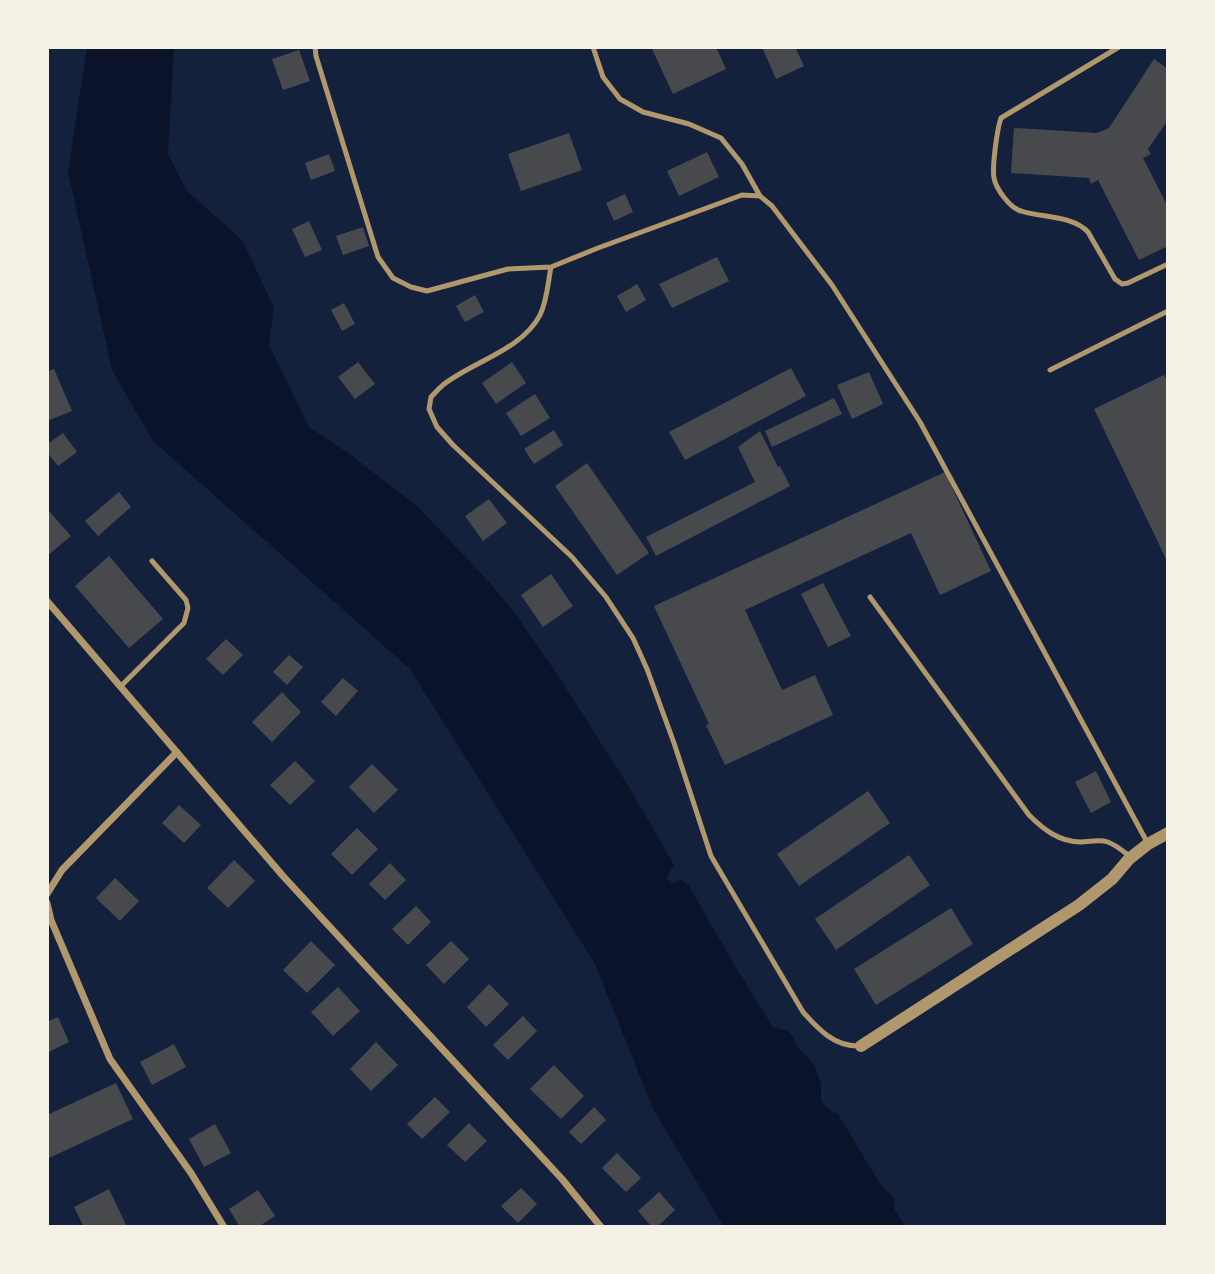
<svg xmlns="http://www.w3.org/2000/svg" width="1215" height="1274" viewBox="0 0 1215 1274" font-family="'Noto Sans',sans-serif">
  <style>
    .water { fill: #0b132b }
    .building { fill: #48494c }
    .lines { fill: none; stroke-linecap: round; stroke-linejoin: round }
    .service { stroke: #b1986c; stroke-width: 5 }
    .minor { stroke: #b1986c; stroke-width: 7 }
    .tertiary { stroke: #b1986c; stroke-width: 12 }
  </style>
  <rect width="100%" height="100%" fill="#14213d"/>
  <path class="water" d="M87,47h87l-6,107 18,36 56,50 32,67 -5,38 40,82 42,28 67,52 74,78 24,30 43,62 70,110 45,78 -8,13 6,6 8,-5 9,7 47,82 37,59 15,4 5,6 2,7 19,21 7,18v18l7,8 10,5 42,70 14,14 1,13 11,16h-182l-70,-116 -59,-147 -185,-295 -257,-228 -41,-71 -44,-198z"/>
  <path class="building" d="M651,47h65l10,22 -53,25z
    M762,47h33l9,19 -28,13z
    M299,50l11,31 -27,9 -11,-31z
    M1154,59l14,10v51l-20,29 3,5 -8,4 25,49v39l-29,14 -41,-80 -7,4 -2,-6 -78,-5 3,-45 83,5 12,-5z
    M569,133l13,37 -61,21 -13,-37z
    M707,152l12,25 -40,19 -12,-25z
    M329,154l6,17 -24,9 -6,-17z
    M625,194l8,18 -19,9 -8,-18z
    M309,221l13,29 -17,7 -13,-28z
    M363,227l6,19 -26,9 -7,-19z
    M717,257l12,24 -57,27 -13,-24z
    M637,284l9,16 -20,12 -9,-16z
    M475,295l9,17 -19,10 -9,-16z
    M344,303l11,21 -13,7 -11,-21z
    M358,362l17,22 -20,15 -17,-22z
    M512,362l14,21 -30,21 -14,-21z
    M791,368l15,28 -121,64 -16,-28z
    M54,369l18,42 -25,10v-49z
    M869,372l14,32 -31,15 -15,-34z
    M1164,375l4,8v180l-74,-154z
    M535,394l15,24 -29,18 -15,-23z
    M834,398l8,16 -70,33 -7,-16z
    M554,430l9,15 -29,19 -10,-15z
    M760,431l18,36 2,-1 10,20 -134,70 -10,-19 109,-55 -17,-35z
    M63,433l14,19 -19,14 -11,-14v-8z
    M587,463l62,90 -32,22 -62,-89z
    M945,472l46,99 -51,24 -29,-62 -166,77 37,80 33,-15 18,40 -108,50 -19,-40 3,-1 -55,-118z
    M119,492l12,15 -33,29 -13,-15z
    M489,499l18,24 -24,18 -18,-25z
    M49,511l22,25 -24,20v-44z
    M109,556l54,63 -34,29 -54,-62z
    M551,574l22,32 -30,21 -22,-32z
    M823,583l28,53 -23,11 -27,-53z
    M226,639l17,16 -20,20 -17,-16z
    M289,655l14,12 -16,18 -14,-13z
    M343,678l15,13 -22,25 -15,-14z
    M282,692l19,20 -29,30 -20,-20z
    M295,761l20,20 -25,24 -20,-20z
    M372,764l26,26 -24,23 -25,-26z
    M1096,771l15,31 -20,11 -16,-31z
    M868,791l22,32 -91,63 -22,-32z
    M179,805l22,20 -17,18 -22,-20z
    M357,828l21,21 -26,26 -21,-21z
    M909,855l21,30 -94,65 -21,-31z
    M234,860l21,21 -27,27 -21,-20z
    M390,863l16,17 -21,20 -16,-16z
    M115,878l24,23 -19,20 -24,-23z
    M416,906l15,16 -23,23 -16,-16z
    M951,908l22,36 -97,61 -22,-36z
    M311,941l24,24 -28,28 -24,-23z
    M451,941l18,18 -25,25 -18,-19z
    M489,984l20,20 -23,23 -19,-20z
    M338,987l22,24 -27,25 -22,-24z
    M523,1016l14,15 -29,29 -15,-15z
    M58,1017l11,25 -22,11v-31z
    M376,1042l22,23 -27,26 -21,-22z
    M174,1044l12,23 -34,18 -12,-23z
    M554,1065l30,31 -23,23 -31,-30z
    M116,1083l17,36 -84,39 -2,-4v-39z
    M435,1097l15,15 -28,27 -15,-15z
    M594,1107l12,13 -25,24 -12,-12z
    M469,1123l18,18 -22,21 -18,-17z
    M215,1124l16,29 -27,14 -15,-28z
    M617,1153l24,25 -15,14 -24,-24z
    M521,1188l16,16 -19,19 -17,-17z
    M109,1189l18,38h-43l-10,-20z
    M258,1190l17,26 -17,11h-18l-11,-18z
    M659,1192l16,18 -18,17h-5l-14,-16z"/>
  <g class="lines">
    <path class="service" d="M315,47l1,9 62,201 15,21 18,9 16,4 81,-22 43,-2 47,-19 144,-53 18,1 12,10 60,79 88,137 227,420
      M593,47l10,30 17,22 23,13 46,12 32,14 21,26 18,32
      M1119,47l-118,71c-4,11 -9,49 -7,60 2,11 16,30 27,33 21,7 51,4 67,21l27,47 7,5 6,-1 40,-19
      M551,267c-3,15 -4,34 -11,48 -18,35 -68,47 -97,70 -5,4 -8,8 -12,12l-2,12 8,18 16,18 119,112 34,40 27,41 14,31 27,74 37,113 92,156c16,18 32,35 57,34
      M1050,370l118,-59
      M870,597l159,218c14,14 30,27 52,27 9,0 18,-3 27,0 8,3 16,10 23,15
      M121,686l63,-63 4,-15 -2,-8 -34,-39"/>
    <path class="minor" d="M47,601l236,275 279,303 39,48
      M47,894l15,-24 115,-118
      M47,903l4,17 59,139 81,114 33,54"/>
    <path class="tertiary" d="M861,1046l218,-141 33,-26 17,-20 19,-15 20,-11"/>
  </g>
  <rect width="1215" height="1274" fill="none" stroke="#f6f1e7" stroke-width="98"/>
</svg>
